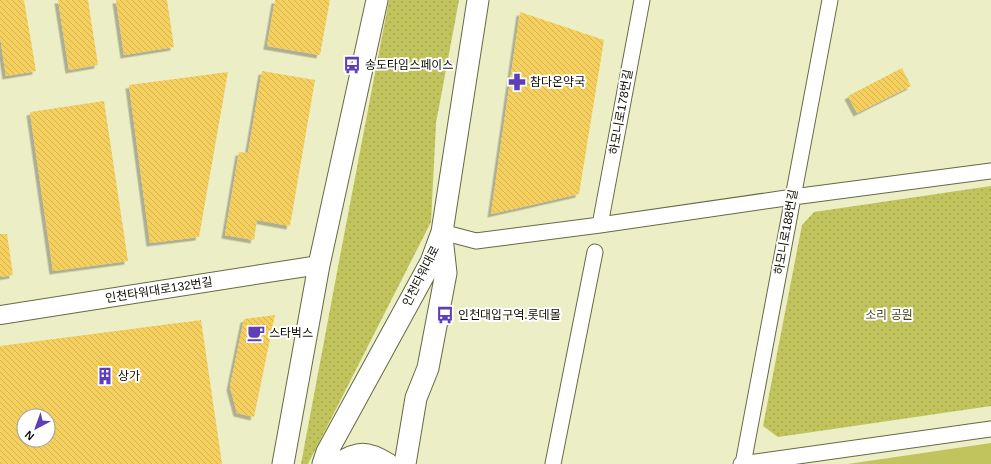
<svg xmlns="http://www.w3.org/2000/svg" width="991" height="464" viewBox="0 0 991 464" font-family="Helvetica,'Noto Sans KR',sans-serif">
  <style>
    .grass { fill: #c1c35d }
    .park { fill: url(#park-dots) }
    .building { fill: url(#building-back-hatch); fill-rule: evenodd; filter: url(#shadow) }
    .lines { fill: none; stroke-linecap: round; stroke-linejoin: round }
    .minor-casing { stroke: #676944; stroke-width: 17 }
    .tertiary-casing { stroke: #676944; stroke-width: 20 }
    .secondary-casing { stroke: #676944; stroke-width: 23 }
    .minor { stroke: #fff; stroke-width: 15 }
    .tertiary { stroke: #fff; stroke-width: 18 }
    .secondary { stroke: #fff; stroke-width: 21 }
    .labels { text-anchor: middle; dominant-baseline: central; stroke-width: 4; stroke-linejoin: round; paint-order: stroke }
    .poi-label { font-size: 12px; fill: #0e0e02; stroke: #fff; text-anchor: start }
    .street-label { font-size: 12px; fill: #0e0e02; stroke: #fff }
    .park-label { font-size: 12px; fill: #47481a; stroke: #fff }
  </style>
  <defs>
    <pattern id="park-dots" width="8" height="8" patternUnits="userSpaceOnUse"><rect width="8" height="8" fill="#c1c35d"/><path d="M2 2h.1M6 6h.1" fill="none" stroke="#a5a64f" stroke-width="1.8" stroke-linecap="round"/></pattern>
    <pattern id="building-back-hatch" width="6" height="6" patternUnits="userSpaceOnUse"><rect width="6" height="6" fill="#f6d05f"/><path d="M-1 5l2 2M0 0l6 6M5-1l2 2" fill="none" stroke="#d2b151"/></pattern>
    <filter id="shadow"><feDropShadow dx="-3.5" dy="3.5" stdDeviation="0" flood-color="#0004"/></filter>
  </defs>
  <rect width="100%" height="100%" fill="#eceec5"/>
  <path class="grass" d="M991,443v21h-143z"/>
  <path class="park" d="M389,0h70l-23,123 -5,99 -123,242h-7l40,-213z
    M991,186v220l-213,31 -15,-11 39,-201 12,-13z"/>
  <path class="building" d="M0,0h24l12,71 -30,5 -6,-40z
    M58,0h30l10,65 -29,5z
    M116,0h51l7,47 -50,8z
    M275,0h55l-10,55 -53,-9z
    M520,12l84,28 -25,154 -88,20z
    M902,68l9,18 -54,27 -9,-17z
    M262,71l53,9 -25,146 -33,-6 -3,20 -29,-5 14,-83 9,1z
    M228,72l-29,165 -49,6 -21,-158z
    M104,101l24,160 -75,10 -23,-159z
    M0,234h7l6,41 -13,2z
    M275,315l-21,102 -17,-4 -7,-26 14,-68z
    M201,320l21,144h-222v-118zM24,416h24v24h-24z"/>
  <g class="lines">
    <g class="minor-casing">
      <path id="minor" d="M600,225l42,-225
        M442,232l34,9 124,-16 193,-28 198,-26
        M553,464l42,-212
        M741,464l250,-35
        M743,464l87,-464"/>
    </g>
    <g class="tertiary-casing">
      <path id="tertiary" d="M0,315l319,-50"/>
    </g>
    <g class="secondary-casing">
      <path id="secondary" d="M283,464l36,-199 58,-265
        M323,464l4,-12 104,-190 11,-30 36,-232
        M338,464c20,-13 29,-13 50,0
        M405,464l11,-66 12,-30 18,-95 -4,-36"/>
    </g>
    <use href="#minor" class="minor"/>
    <use href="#tertiary" class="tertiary"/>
    <use href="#secondary" class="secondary"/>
  </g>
  <defs>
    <g id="bus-bare" transform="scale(1.38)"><path d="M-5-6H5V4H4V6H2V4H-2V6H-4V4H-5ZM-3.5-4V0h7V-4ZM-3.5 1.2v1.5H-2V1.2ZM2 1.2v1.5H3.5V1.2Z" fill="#5f3fb7" stroke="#fff" stroke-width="2.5" paint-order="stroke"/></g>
    <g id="pharmacy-bare" transform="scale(1.38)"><path d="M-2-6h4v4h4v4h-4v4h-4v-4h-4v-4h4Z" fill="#5f3fb7" stroke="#fff" stroke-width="2.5" paint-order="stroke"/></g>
    <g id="cafe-bare" transform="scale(1.38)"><path d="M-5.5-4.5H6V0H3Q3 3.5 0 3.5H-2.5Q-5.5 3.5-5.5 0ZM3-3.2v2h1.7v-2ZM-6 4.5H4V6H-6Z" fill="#5f3fb7" stroke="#fff" stroke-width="2.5" paint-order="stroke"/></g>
    <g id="building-bare" transform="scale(1.38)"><path d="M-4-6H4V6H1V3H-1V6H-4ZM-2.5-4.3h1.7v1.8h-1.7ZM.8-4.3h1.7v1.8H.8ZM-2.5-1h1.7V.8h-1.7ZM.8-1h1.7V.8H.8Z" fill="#5f3fb7" stroke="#fff" stroke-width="2.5" paint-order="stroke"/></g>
  </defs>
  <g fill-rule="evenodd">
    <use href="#bus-bare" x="352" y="65"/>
    <use href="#pharmacy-bare" x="517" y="82"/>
    <use href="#bus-bare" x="445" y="315"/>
    <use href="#cafe-bare" x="256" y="333"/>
    <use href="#building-bare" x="105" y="376"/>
  </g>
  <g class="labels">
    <g class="poi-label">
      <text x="365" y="65">송도타임스페이스</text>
      <text x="530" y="82">참다온약국</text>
      <text x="458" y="315">인천대입구역.롯데몰</text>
      <text x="269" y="333">스타벅스</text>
      <text x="118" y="376">상가</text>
    </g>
    <g class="street-label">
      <text transform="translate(621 112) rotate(-80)">하모니로178번길</text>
      <text transform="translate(786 232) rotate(-80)">하모니로188번길</text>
      <text transform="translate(421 276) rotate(-63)">인천타워대로</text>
      <text transform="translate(159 290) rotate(-9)">인천타워대로132번길</text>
    </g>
    <g class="park-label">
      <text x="889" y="315">소리 공원</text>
    </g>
  </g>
  <g transform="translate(36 428) rotate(221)"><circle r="19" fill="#ffffff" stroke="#9f9f9a"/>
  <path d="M0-3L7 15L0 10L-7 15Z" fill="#5f3fb7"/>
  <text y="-6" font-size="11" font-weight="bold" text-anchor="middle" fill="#0e0e02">N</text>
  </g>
</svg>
